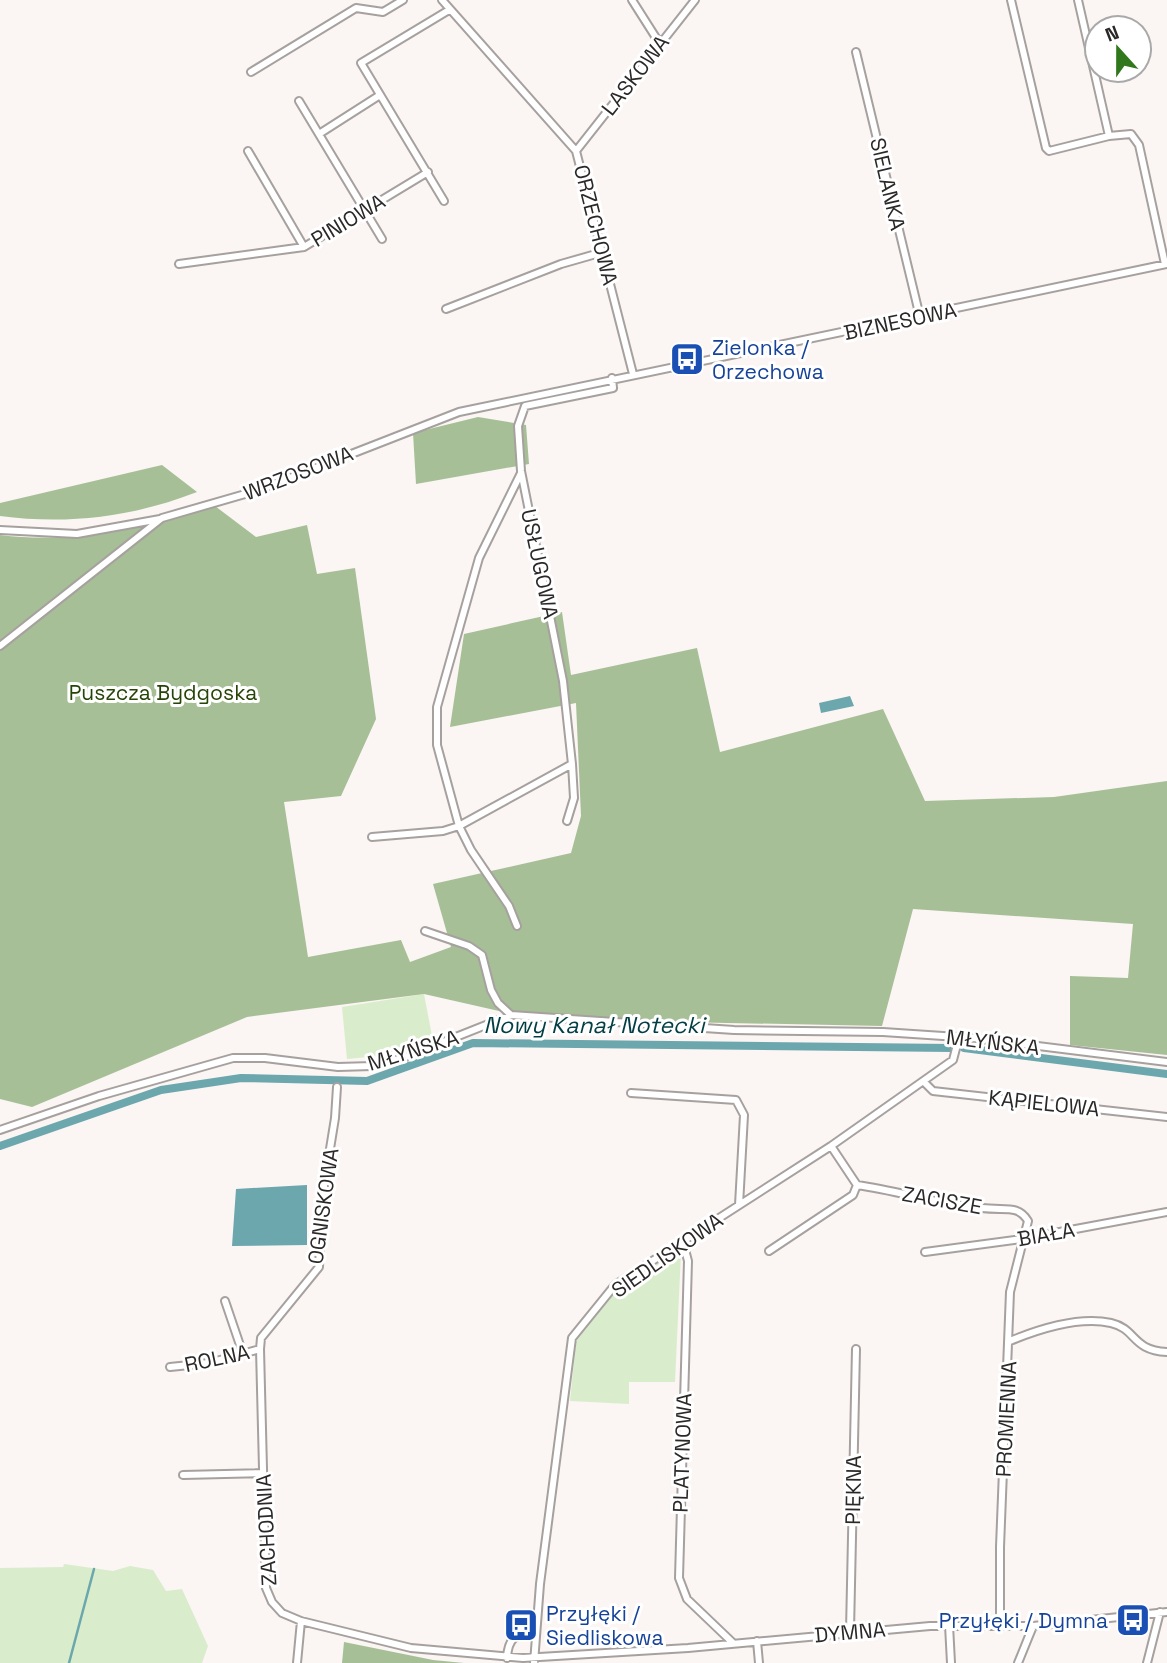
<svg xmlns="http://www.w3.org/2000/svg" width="1167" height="1663" viewBox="0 0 1167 1663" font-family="'Space Grotesk',sans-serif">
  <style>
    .green { fill: #d9edcc }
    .forest { fill: #a6bf96 }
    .water { fill: #6ba7ac }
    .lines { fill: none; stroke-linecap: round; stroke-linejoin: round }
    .stream { stroke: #6ba7ac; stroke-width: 2.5 }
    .canal { stroke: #6ba7ac; stroke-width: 8 }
    .street-casing { stroke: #a6a19f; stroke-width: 10 }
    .street { stroke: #fff; stroke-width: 6 }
    .labels { text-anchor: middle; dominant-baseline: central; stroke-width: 6; stroke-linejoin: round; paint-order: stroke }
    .street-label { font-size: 21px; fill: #2b2928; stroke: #fff }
    .transit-label { font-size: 21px; fill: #164399; stroke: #fff; text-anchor: start }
    .park-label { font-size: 21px; fill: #264407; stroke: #fff }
    .water-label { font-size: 23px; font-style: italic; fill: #023e43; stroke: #fff }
  </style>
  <rect width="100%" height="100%" fill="#fbf5f3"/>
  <path class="green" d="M424,994l9,47 -54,15 -32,3 -5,-52z
    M677,1251l4,2 -6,129h-46v22l-59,-3 6,-60 41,-51z
    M64,1564l49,7 17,-5 23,4 13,21 16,-2 26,57 -6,17h-202v-95l63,-1z"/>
  <path class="forest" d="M478,417l48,8 3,39 -113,20 -3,-51z
    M162,465l35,27c-64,25 -129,33 -197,24v-13z
    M215,506l41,31 51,-12 10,49 38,-6 21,151 -35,77 -57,6 24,155 93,-17 9,22 41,-15 -18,-63 138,-31 10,-37 -5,-113 -126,24 14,-93 98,-22 9,63 126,-27 23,104 163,-43 42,92 129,-4 113,-16v274l-97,-10v-69l58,2 5,-54 -220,-15 -31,117 -348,-7 -110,-25 -177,23 -215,90 -32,-8v-564c76,9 143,-7 215,-29z
    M344,1642l89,18 31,3h-122z"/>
  <path class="water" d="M850,696l4,10 -33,7 -2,-10z
    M307,1185v60l-75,1 4,-57z"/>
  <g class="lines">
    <path class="stream" d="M69,1663l25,-94"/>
    <path class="canal" d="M964,1048l203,26
      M0,1146l161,-56 80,-12 126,3 106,-38 479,5"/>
    <g class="street-casing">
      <path id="street" d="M442,0l134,151 57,223
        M632,0l28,44
        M1011,0l35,148 3,3 60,-15
        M1078,0l31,136 22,-2 8,11 26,119
        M856,52l64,265
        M251,72l105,-64 27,4 20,-12
        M299,101l83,138
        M319,134l61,-39
        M248,151l56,96
        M576,151l119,-151
        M444,201l-83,-138 88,-53
        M179,264l125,-17 124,-75
        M446,309l115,-45 42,-12
        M0,530l77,4 83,-15
        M0,646l162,-128 97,-28 200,-78 708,-148
        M567,821l7,-23 -2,-34 -9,-83 -42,-210 -3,-45 7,-20 88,-18 -1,-10
        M372,837l71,-6 16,-5 113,-62
        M517,926l-8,-20 -38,-56 -12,-24 -22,-81v-38l42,-149 42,-85
        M425,931l44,15 13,9 9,35 7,13 13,12
        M924,1082l9,9 234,26
        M631,1093l105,7 8,15 -5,90
        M0,1130l99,-34 134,-38h32l73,9 34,-1 31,-8 108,-43 223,15 149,2 90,6 194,24
        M857,1185c49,7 93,23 143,24 12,0 21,0 28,12l-18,71 -10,255v80
        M683,1242l5,19 -9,317 8,21 46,44
        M769,1251l84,-56 4,-10 -26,-39
        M925,1252l97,-13 145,-27
        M225,1301l18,53
        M1010,1341c29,-12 69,-25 101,-18 26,6 20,27 56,29
        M260,1349l1,-11 58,-71 3,-69 13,-80 2,-31
        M170,1367l39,-4 51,-14 6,239 6,14 10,11 19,8 110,27 112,10 165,-10 242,-22h103l134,-14
        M183,1475l80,-2
        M949,1625l2,38
        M850,1631l6,-282
        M757,1641l2,22
        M507,1658c1,-20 9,-25 28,-25
        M297,1663l4,-42
        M534,1663l6,-79 32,-246 43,-53 216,-139 122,-86 6,-23
        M1018,1663l15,-37
        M1147,1663l13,-51"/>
    </g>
    <use href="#street" class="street"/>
  </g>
  <defs>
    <g id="bus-square" transform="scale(1.75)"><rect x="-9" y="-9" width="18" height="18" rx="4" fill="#1a4fb4" stroke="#fff"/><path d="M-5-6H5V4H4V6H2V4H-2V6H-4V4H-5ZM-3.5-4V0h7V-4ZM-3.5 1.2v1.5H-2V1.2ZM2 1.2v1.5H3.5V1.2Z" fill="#fff"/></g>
  </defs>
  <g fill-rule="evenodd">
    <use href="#bus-square" x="687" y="359"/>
    <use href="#bus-square" x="1133" y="1620"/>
    <use href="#bus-square" x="521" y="1625"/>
  </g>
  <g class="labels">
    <g class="street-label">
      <text transform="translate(635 75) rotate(-52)">LASKOWA</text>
      <text transform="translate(888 184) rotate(77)">SIELANKA</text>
      <text transform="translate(348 220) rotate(-31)">PINIOWA</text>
      <text transform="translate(596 225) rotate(76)">ORZECHOWA</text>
      <text transform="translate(900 321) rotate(-12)">BIZNESOWA</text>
      <text transform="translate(298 473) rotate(-21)">WRZOSOWA</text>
      <text transform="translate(540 564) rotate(78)">USŁUGOWA</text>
      <text transform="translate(993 1042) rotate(7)">MŁYŃSKA</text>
      <text transform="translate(413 1050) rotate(-17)">MŁYŃSKA</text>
      <text transform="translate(1044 1103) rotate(6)">KĄPIELOWA</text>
      <text transform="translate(942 1200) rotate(10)">ZACISZE</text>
      <text transform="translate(323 1206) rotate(-82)">OGNISKOWA</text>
      <text transform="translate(1046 1234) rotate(-10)">BIAŁA</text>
      <text transform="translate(667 1255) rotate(-35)">SIEDLISKOWA</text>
      <text transform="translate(217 1358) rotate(-12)">ROLNA</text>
      <text transform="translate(1006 1419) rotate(-87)">PROMIENNA</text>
      <text transform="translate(682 1453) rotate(-88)">PLATYNOWA</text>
      <text transform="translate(853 1490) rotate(-89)">PIĘKNA</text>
      <text transform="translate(266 1530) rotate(-93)">ZACHODNIA</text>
      <text transform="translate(850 1632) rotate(-5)">DYMNA</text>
    </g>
    <g class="transit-label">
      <text x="712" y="347">Zielonka /<tspan x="712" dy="24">Orzechowa</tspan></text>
      <text x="546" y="1613">Przyłęki /<tspan x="546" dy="24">Siedliskowa</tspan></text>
      <text x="1108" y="1620" text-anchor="end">Przyłęki / Dymna</text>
    </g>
    <g class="park-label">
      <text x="163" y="692">Puszcza Bydgoska</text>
    </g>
    <g class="water-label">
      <text x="594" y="1025">Nowy Kanał Notecki</text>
    </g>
  </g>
  <g transform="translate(1118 49) rotate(339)"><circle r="33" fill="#ffffff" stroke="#aaa9a9" stroke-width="2"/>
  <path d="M0-5L12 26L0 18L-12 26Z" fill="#31781c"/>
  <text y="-10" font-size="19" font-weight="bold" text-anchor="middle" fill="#2b2928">N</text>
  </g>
</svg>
